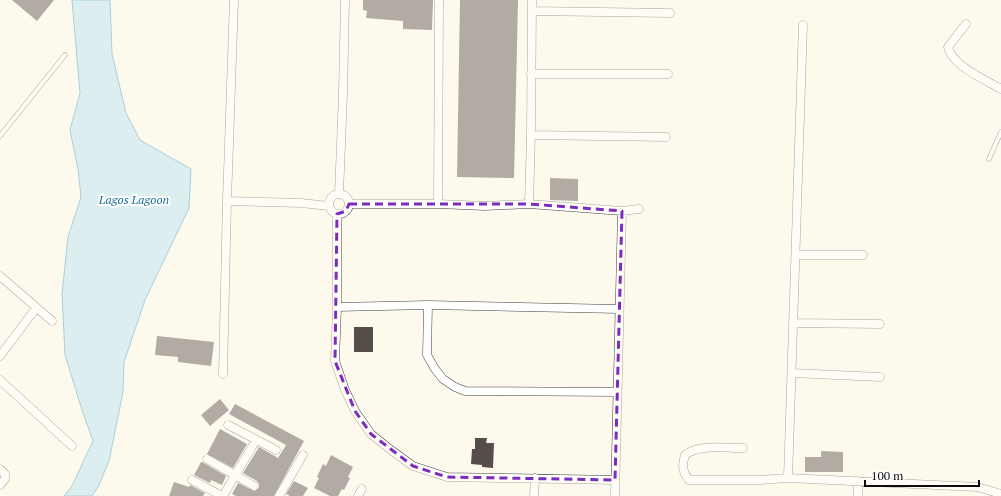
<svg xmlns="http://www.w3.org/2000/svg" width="1001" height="496" viewBox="0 0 1001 496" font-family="'PT Serif',serif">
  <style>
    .water { fill: #b4e1f4; stroke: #3e9cc8 }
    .building { fill: #554d4a }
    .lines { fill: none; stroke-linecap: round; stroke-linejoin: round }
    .lane-casing { stroke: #404040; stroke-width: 5 }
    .street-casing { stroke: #404040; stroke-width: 9 }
    .lane { stroke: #fff; stroke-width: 4 }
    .street { stroke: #fff; stroke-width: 8 }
    .marked { fill: none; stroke: #7b2cbf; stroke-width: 3; stroke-dasharray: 8 5; stroke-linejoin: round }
    .labels { text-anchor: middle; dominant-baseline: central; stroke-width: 4; stroke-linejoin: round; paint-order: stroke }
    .water-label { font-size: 12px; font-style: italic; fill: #1b6d99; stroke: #fff }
  </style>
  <rect width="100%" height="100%" fill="#fef9ed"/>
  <path class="water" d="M72,0h38l2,54 14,59 14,27 51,29 -2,39 -44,92 -21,62 -1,30 -14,69 -11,26 -6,9h-28l8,-10 21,-45 -11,-31 -17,-55 -3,-61 6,-57 13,-40 -3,-28 -8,-39 10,-37z"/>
  <path class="building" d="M12,0h42l-17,21z
    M363,0h70l-1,30 -29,-1v-8l-37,-3 1,-7 -4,-1z
    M460,0h58l-4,178 -57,-1z
    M550,178l28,1v22l-28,-1z
    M354,327h19v25h-19z
    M157,336l57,6 -3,24 -33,-4v-5l-23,-2z
    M220,399l9,11 -19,16 -9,-11z
    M235,404l69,37 -30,55h-38l-4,-2 6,-11 16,8 5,-3v-4l-2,-3 -14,-8 16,-26 19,11 8,-13 -57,-31z
    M220,429l27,15 -14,24 -26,-14z
    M475,438h12l-1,5h8l-1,25 -11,-1v-2l-11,-1 1,-15h3z
    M821,451l22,1v20h-38v-15h16z
    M331,455l22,12 -5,10 2,1 -6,12 -2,-1 -4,7h-8l-16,-8 5,-10 -2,-1 6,-13 3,2z
    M201,462h1l24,14 -4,9 -11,-5 -1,3 -16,-8z
    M294,481l14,7 -5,8h-13l-4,-2z
    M174,482l15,5 1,-2 15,8 -2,3h-34z"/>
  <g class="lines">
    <g class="lane-casing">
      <path id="lane" d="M0,136l65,-81
        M989,159l12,-27"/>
    </g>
    <g class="street-casing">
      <path id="street" d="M532,11l138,2
        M966,24l-18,23c3,18 38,33 53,42
        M531,74h137
        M531,135l135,2
        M339,194l4,-101 2,-93
        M329 204a10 10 0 1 1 20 0a10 10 0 1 1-20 0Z
        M227,201l7,-201
        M349,204h89l47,2 44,-2 93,7 17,-2
        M438,204l1,-204
        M529,204l2,-69 1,-135
        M337,214v93
        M796,255h67
        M0,276l52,45
        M428,305l-1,50 8,14 8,10 12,8 10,4 152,1
        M794,323l86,1
        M0,356l36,-48
        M792,373l88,4
        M223,374l4,-173 74,2 28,3
        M0,380l72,66
        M228,425l48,25
        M743,448c-19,0 -43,-4 -58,7 -3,10 -3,17 4,25h71l28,-2 189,9 24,7
        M207,459l47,27
        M0,469l5,5v5l-5,6
        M788,478l15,-453
        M192,480l30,16
        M615,480l-168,-3 -34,-11 -22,-16 -20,-16 -16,-23 -10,-21 -10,-29 2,-54 91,-2 191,4
        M223,496l33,-56
        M279,496l24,-41
        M358,496l4,-7
        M534,496l1,-18
        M615,496l7,-285
        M858,496v-15"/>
    </g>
    <use href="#lane" class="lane"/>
    <use href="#street" class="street"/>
  </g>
  <path d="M0 0H1001V496H0ZM349,204h180l93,7 -7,269 -168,-3 -34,-11 -42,-32 -16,-23 -20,-50 2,-147 9,-3z" fill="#fef9ed" fill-opacity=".55" fill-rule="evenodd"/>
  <path class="marked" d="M349,204h180l93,7 -7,269 -168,-3 -34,-11 -42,-32 -16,-23 -20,-50 2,-147 9,-3z"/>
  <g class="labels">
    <g class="water-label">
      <text x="134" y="199">Lagos Lagoon</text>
    </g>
  </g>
  <path d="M865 480v6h114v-6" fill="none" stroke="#0d0d0d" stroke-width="2"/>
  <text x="871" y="480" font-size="12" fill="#0d0d0d" stroke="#ffffff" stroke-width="3" paint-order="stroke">100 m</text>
</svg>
